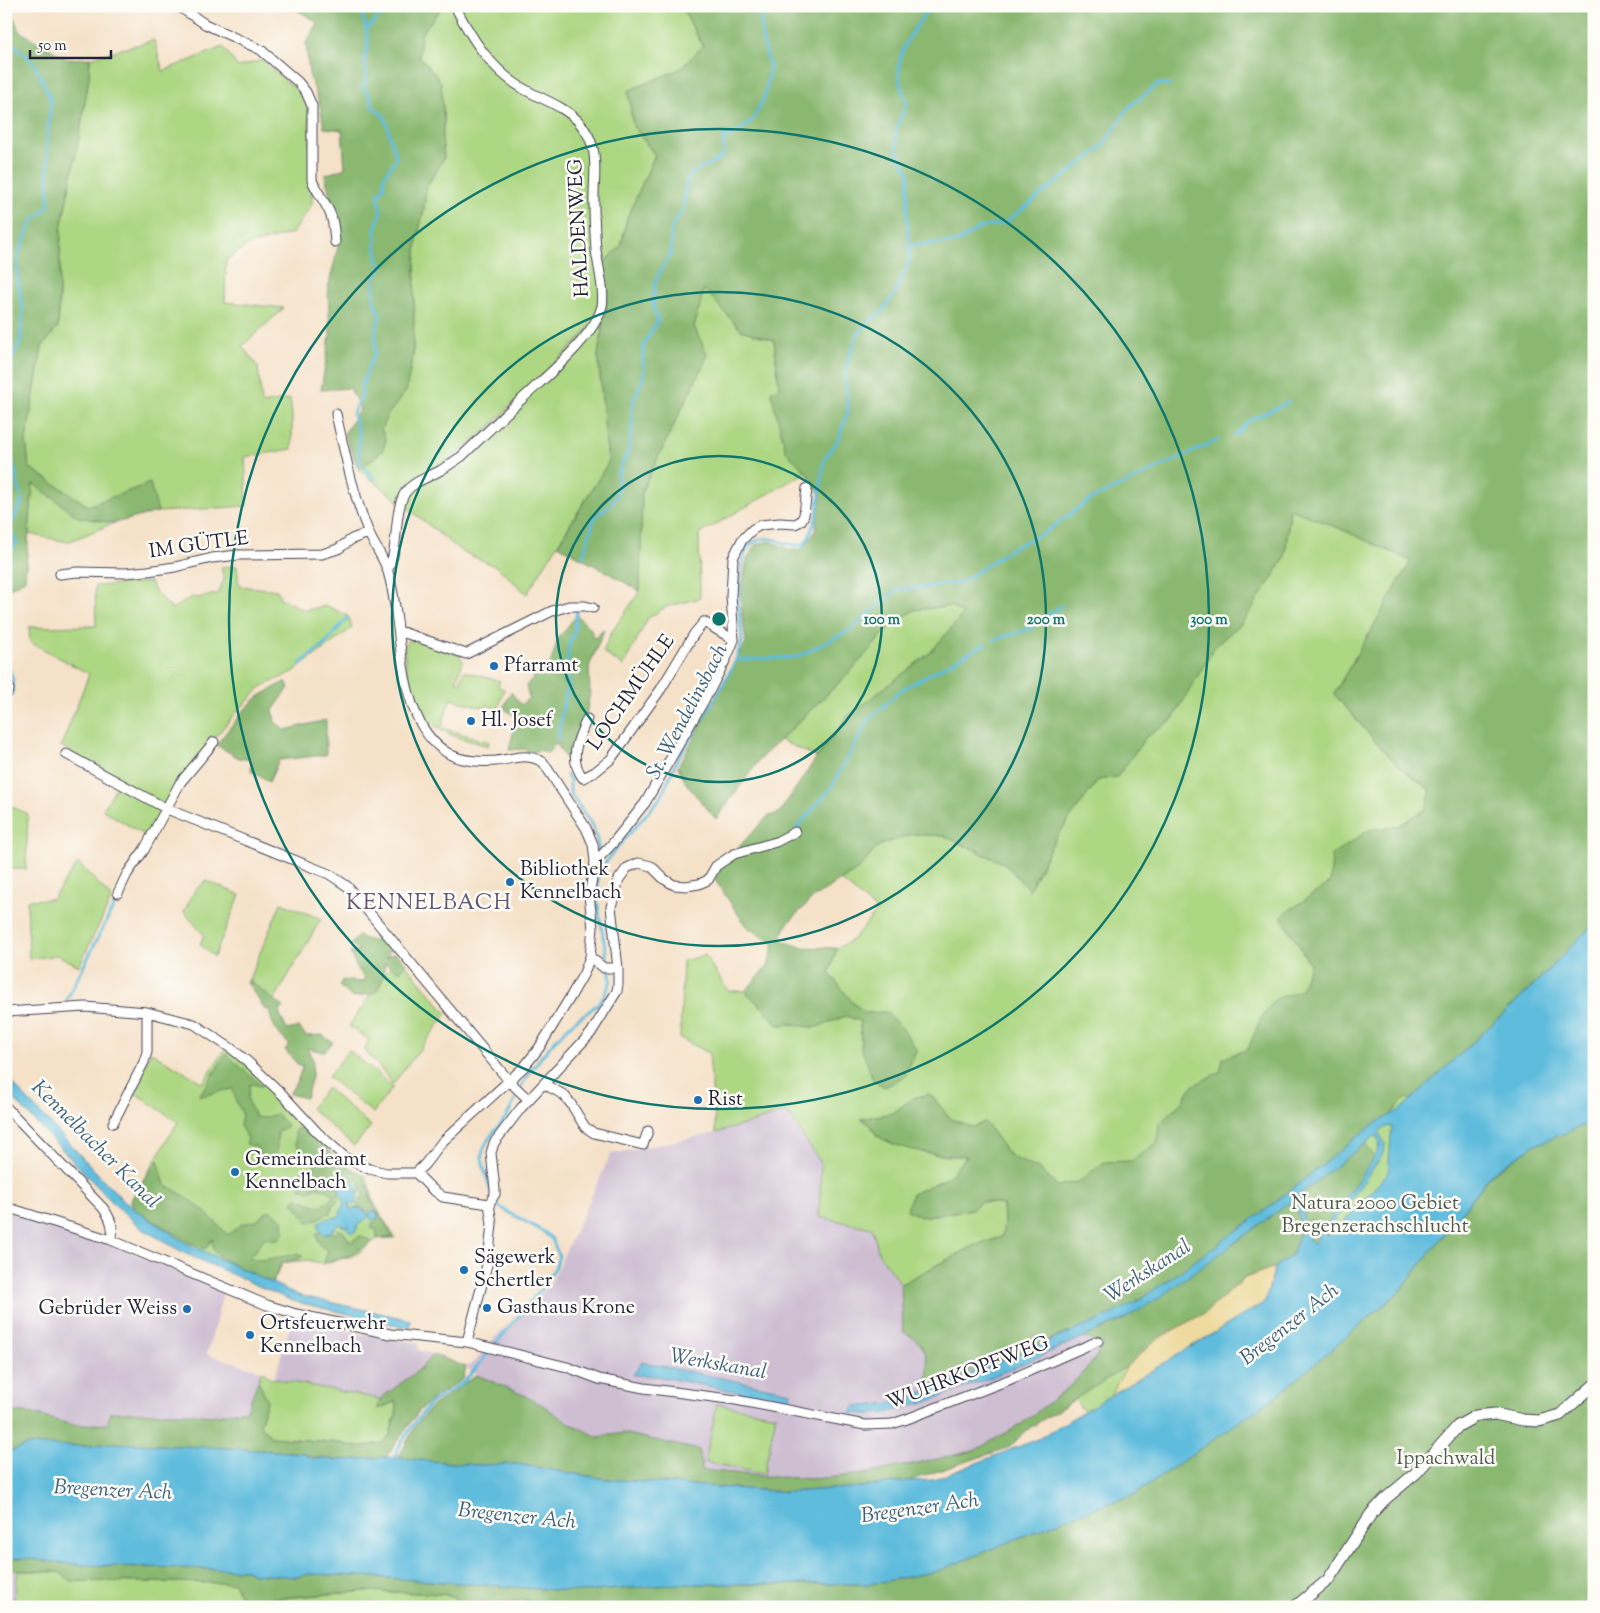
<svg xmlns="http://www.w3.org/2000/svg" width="1600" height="1613" viewBox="0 0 1600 1613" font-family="'Sorts Mill Goudy',serif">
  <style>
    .industrial { fill: #cdbed2 }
    .green { fill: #add783; stroke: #687c5f; fill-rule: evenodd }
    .forest { fill: #8ab871; stroke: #566d56 }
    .sand { fill: #eeda9e; stroke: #887e6c }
    .water { fill: #5fbcdd; stroke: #406f8c; fill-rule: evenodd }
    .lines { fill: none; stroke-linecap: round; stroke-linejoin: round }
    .stream { stroke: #5fbcdd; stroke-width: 3 }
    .minor-casing { stroke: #423f50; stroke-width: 11 }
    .tertiary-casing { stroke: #423f50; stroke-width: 13 }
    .minor { stroke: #fff; stroke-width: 9 }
    .tertiary { stroke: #fff; stroke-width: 11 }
    .ring { fill: none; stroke: #0f766e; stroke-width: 2.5 }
    .poi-dot { fill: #1f6fb2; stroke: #fdfcf7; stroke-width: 2 }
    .labels { text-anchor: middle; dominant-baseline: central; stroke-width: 5; stroke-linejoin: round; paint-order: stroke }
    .street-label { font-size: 20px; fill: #22223b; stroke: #fdfcf7 }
    .poi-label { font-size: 20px; fill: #22223b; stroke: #fdfcf7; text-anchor: start }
    .park-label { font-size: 20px; fill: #4c5851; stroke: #fdfcf7 }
    .water-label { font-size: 21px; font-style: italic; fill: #3a607c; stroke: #fdfcf7 }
    .quarter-label { font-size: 22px; letter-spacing: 1px; fill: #625575; stroke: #fdfcf7 }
    .centre { fill: #0f766e; stroke: #fdfcf7; stroke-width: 2.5 }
    .ring-label { font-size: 15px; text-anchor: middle; font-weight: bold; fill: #0f766e; stroke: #fdfcf7; stroke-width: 5; stroke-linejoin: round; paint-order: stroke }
  </style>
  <rect width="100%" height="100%" fill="#fdfcf7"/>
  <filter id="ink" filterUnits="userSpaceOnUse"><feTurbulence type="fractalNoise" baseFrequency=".02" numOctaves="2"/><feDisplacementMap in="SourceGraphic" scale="10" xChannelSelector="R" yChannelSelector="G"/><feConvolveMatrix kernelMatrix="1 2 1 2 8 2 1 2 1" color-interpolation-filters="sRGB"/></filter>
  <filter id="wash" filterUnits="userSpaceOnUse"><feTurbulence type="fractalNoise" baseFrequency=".0096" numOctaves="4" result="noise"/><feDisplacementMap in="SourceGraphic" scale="20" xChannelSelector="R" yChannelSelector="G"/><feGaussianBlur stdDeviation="1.12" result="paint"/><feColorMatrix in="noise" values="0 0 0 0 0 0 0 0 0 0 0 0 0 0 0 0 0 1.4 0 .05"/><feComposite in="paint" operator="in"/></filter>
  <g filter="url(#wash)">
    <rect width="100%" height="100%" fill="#f5e1c8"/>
    <path class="industrial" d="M786,1112l35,51 -2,54 53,11 7,26 22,30 2,48 14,6 9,17 2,33 141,-56 35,13 -11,17 -24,25 -49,38 -46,26 -108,23 -54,5 -50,-3 -60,-6 -79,-37 -24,4 -34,-16 -21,-15 -67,-31 -11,-8 10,-6 13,-18 61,-58 61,-131 105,-21z
      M6,1211l80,23 138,56 -17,64 55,17 -15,39 -38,6 -21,-3 -77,-1 -4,12 -34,1 -40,-11 -27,-4z
      M293,1317l65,16 60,10v7l15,4 -13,15 -40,30 -106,-20z
      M6,1570l12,1 -4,36h-8z"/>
    <path class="green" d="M443,6h238l22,40 -23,23 -52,22 5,35 22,29 -28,63 -6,28 -21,48 -4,22 -17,25 -84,82 -96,78 -40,-31 23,-19 4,-11 -5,-11 6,-13 19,-25 7,-36 2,-85 2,-31 7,-30 2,-21 18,-30 -2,-20 2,-16 -3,-40 -22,-26 2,-22z
      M154,40l9,31 60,-24 15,20 24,-7 39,34 8,12 3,98 -19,29 -45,12 -22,15 -1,42 59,6 -42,38 16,21 4,37 28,-5 2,16v34l-47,8 2,49 -89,6 -9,-28 -61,22 -59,-39 -3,-27 16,-93 16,-20 3,-98 18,-90 10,-62 1,-19z
      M704,288l37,42 33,10 12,112 20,20 -107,62 1,64 -34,9 -18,11 -25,48 -20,-14 8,-19 29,-42 2,-100 65,-136 -13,-28z
      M604,315l-6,40 10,108 -81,131 -30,-27 -36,-16 -57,-46 7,-15 29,-16z
      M33,483l45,34 36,6 -46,19 -39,-8z
      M1290,509l51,20 70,32 -77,133 40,46 28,29 29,22 163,-266v852l-259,186 -610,35 248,-34 178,-73 -67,-79 -15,-21 37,-46 -48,-159 -20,-17 -28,-13 -25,-34 -13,5 -21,-8 -21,-25 -17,4 -20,15 -32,6 10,6 5,10 45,17 26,4h20l-20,22 -35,16 9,23 52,-8 8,-8 22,4 1,17 -2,15 -29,9 -72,38 -22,-30 -7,-26 -53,-11 2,-54 -34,-51 -71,21 -7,-80 -29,-15 3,-77 22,-6 23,36h17l19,18 14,16 17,-1 19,4 32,-12 14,5 1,26 56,3 -15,-22 -16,-16 -21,1 -11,-9 -25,-31 8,-25 15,-8 25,-29 -36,-31 19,-12 18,-22 34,-12 32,2 61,28 24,26 26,-51 43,-59 19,-3 29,-40 26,-17 43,-74 28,-24 42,-64zM1330,883l-17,94 -9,4 6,-17 -28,-48z
      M237,566l2,20 38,4 4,9 24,11 22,-4 21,10 4,12 -59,44 -32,15 -27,28 -57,67 -29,54 -9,-4 -36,-22 17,-30 -59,-34 28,-72 -59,-32 -1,-15 67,-1 -1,-40 55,-4 6,11 16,16 20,-12 5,1 20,-4 7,-14 -3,-13z
      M951,606l12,8 -32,38 -83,64 -31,41 -37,-17 70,-68 42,-48 23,-14z
      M410,639l49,16 4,6 -7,21 4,1 4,-12 36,10 -2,6 6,2 -6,20 -11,-4 -1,3 -36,-9 -8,27 3,3 44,13 -1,4c-26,-8 -54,-11 -67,-37h-3l-12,-41 -2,-21z
      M6,804l22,10 -2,55h-20z
      M78,863l34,35 -33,68 -22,-11 -28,4 -2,-59 25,-1z
      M207,881l33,14 -26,62 -14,-13 4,-9 -20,-23 11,-22z
      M281,903l40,16 -48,83 -24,-23z
      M398,955l49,59 -54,70 -29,-35 5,-9 -20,-14z
      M225,1049l18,13 32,31 64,68 27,15 9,29 20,33 -18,1 -22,16 -31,9 -16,-4 -25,3 -11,20 -84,-39 -54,-35 -3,-9 47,-78 -46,-31 19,-39 52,31z
      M349,1050l44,37 -20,26 -45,-36z
      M327,1088l44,38 -17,20 -44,-38z
      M262,1371l9,7 109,21 -2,10 19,-8c1,12 -5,21 -7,34l-8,8 -25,4 -16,-4 -70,-6 -11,-12 7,-24 -9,-20z
      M717,1404l59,11 -12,59 -59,-12z
      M18,1571l41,1 12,9 163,2 51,15 80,-7 78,3 22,8 16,1 47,-3 1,7h-516z"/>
    <path class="forest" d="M6,6h4l9,25 48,28 23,-1 -1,19 -10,62 -18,90 -3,98 -16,20 -16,93 3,27 59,39 62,-23 8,29 -44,11 -36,-6 -45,-34 -8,97 -19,10 6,-87 -1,-38 -5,-7z
      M291,6h152l-22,28 -2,22 22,26 3,40 -2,16 2,20 -18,30 -2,21 -7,30 -2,31 -2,85 -7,36 -19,25 -6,13 5,11 -4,11 -23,19 -15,-36 16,-25 -10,-21 -29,2 9,-54 -2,-48 12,-49 -15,-64 20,-7 -3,-38 -18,-2 -4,-23 -11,-31 -3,-31 12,-20z
      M681,6h913v917l-64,66 -119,111 -4,-2c-8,5 -11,12 -17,18 -4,4 -13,7 -19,10l-5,19 9,12 -62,88 -5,-5 1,-7 -4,-7 -13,29 -17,12 -31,11 -39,35 -46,25 -32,28 -102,65 -15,16 -102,34 -46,6 -74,5 -182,-13 -89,-15 -42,1 -77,-7 18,-33 15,-18 46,-32 44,19 23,12 21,15 33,16 25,-4 76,17 3,20 60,6 50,3 54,-5 108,-23 46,-26 49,-38 24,-25 10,-17 -34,-13 -142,57c1,-27 4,-44 -24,-57l-2,-48 72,-38 29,-9 2,-15 -1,-17 -22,-4 -8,8 -52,8 -14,-7 5,-16 35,-16 20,-22c-30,-1 -62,-4 -88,-19 -5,-3 -5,-9 -9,-12 -2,-3 -7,-5 -10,-6l33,-6 20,-15 17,-4 21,25 21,8 13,-5 25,34 28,13 20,17 22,-5 24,-19 27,-1 26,-18 2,-19 23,-22 10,-16 28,-14 3,-14 25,-9 12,-29 15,-21 26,-9 9,-26 -29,-48 49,-33 2,-28 37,-25 29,-4 28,-17 5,-19 -29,-21 -28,-29 -40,-46 77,-133 -70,-32 -51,-20 -5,49 -42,64 -28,24 -43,74 -26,17 -29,40 -19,3 -43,59 -26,51 -24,-26 -61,-28 -32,-2 -34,12 -18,22 -46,29 -26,26 -8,17 21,7 36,1 -8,25 25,31 11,9 21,-1 16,16 15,22 -12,26 -20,11 -12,-7 -12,-33 -1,-26 -14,-5 -32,12 -19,-4 -17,1 -14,-16 -19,-18 23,-25 6,-22 -28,-18 -31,-46 6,-14 46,-49 12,-4 38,-56 31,-41 83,-64 32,-38 -13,-8 -35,4 -23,14 -42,48 -89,86 -45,61 -29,-34 -9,-18 68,-125 -4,-27 -1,-23 6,-32 8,-15 14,-4 22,9 11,-1 13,-17 6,-36 -15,-24 -20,-20 -15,-60 8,-6 -5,-46 -33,-10 -37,-41 -10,38 14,28 -66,136 -2,100 -82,-46 50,-82 -10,-108 9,-56 -5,-34 19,-19 6,-28 28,-63 -22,-29 -5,-35 52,-22 23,-23z
      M577,616l14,13 2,10 11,-9 -15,37 1,25 -4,24 -12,22 -2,13 1,20 -17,-28 -8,10 -8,-3 -11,3 -5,-4 -15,1 5,-21 -1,-5 2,-8 -12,-8 8,-16 10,13 8,-7 -3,-12 18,-21h6l9,-29c9,-6 9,-13 18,-20z
      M286,681l3,7 -16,22 2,12 10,8 41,-10v35l-47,5 -10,22 -18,-11 1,-11 -13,-2 -23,-13 29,-36 13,-12z
      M381,931l12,17 -3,2 -4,7 9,-4 12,11 -7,8 -15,-9c-5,30 -3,30 -33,34l-13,-11 3,-6 19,2 4,-3 -9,-13 -6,-14 9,-1 -8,-7 7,-8 16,6v-6z
      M248,980l35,27 -4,6 8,17 12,-3 7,9 16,-1 11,8 -10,9 -16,-4 6,12 -1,17 -6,21 -17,-4 9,-15 5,-14 -4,1 -14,-16 4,-6c-11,-9 -18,-20 -20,-35l-4,1 -18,-28z
      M226,1054l36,32 -12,-2 -2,17 7,16 9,1 12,-4 12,12 -10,5 -2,25 -15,5 -4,-14 -11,-3 2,-5 -8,-13 2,-13 -6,-12 -3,-12c-12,1 -22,6 -34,7z
      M1594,1121v486h-1065l-1,-7 -47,3 -16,-1 -22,-8 -78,-3 -123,10 -8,-18 -163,-2 -12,-9 -53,-2v-11l16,-1 57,7 167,5 8,4 43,3 13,-3 49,2 224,16 96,-8h191l68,-13 127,-52 70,-25 143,-99 121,-103 93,-118 41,-28z
      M301,1128l7,2 30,32 26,15 10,29 19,31 -16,1 -1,-9 -5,-1 1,-5 5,-3 1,-6 -3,-3 -8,4 -1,-4 -9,-5 7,-11 -6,-16 -8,4 -8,-3c-9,9 4,18 -10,25l-1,9 -3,-1 -11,7 -9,2 -15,-20 5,-4 22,9 14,-11 -5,-5 -12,-4 -8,4 -9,-3 1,-7 -3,-5c5,-9 9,-9 19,-9l-21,-22 -1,-15z
      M158,1160l7,25c28,14 42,28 63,50l14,-11 14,-3 13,-11 14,10 1,12 -6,8 -14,-2 -7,11 -9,8 13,3 38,-6 5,1 -5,4 -17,3 -10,21 -48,-23 -10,-9 -2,-12 -7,10 -16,-7 -55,-33 -3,-9z
      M338,1229l5,2 7,11 10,-6 12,5 -22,14 -26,7 4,-11 -7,-5 -5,-12 5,-2 3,3 7,-3 7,2z
      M433,1354l33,13 -3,12 -28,18 -16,14 -33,46c-19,1 -67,7 -82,-4l-77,-5 -117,-5 -19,3 -62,-1 -18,6 -5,-1v-39l27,3 40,11 34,-1 4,-12 77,1 21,3 38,-6 11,-29 9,19 -7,25 11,12 70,6 16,4 25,-4 8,-8c2,-12 9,-22 6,-34l-18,8 2,-10 40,-30z"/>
    <path class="sand" d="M1275,1267l-10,35 -155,94 17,-30 32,-28 46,-25 40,-35z"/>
    <path class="water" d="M1594,923v198l-61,25 -41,27 -93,119 -121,103 -143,99 -70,25 -127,52 -68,13h-191l-96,8 -224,-16 -49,-2 -13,3 -43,-3 -8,-4 -167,-5 -57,-7 -16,1v-109l5,1 18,-6 62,1 19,-3 117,5 77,5 6,5 37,2 39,-3 89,8 42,-1 89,15 182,13 74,-5 46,-6 25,-1 105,-41 227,-137 10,-35 17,-12 7,-19 2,-3 -5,-35 -137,100 -34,21 -135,59 -58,22 -46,13 -18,1 -17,-1 4,-8 10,1 25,-3 39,-12 171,-71 34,-17 36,-24 98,-71 103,-82 29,-16 130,-121zM1392,1126l-4,47 -54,60 -9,2 57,-79 3,-11 -6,-13 7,-5zM1376,1135l4,9 -3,9 -64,91 -4,-4 1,-4 -5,-11 -6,-30z
      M6,1077l116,122 12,10 54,35 110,51 113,25 -2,8 -117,-27 -108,-48 -43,-25 -26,-23 -109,-114z
      M346,1179c6,5 15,6 13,15h-3l2,4 -2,5 -3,2 -4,-3 1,7 10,-1 3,3h3l2,4h2l1,-3 4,-1 4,7 -8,2 -1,-3h-2l-6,6 -4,1c-1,5 0,7 -6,9l-4,-3 1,-4 -4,1 -6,-3 -8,8 -7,3 -5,-5v-8c7,-5 16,-3 22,-7l-1,-4 4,-6 -1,-7 -4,-7v-7z
      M642,1362l149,30 -2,10 -133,-26 -23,-1z"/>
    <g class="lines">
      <path class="stream" d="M360,6c4,17 13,37 4,53 4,11 3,18 -1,29l6,6 4,13 11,9 4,11 2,11 5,14 1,7 -12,17v12l-6,6 3,19 -7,18 3,6 -2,9 3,8 -1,6 5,7 -8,10v23l6,17 -4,12 -1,23 -13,33v11l-7,11 -2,8 6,18v30l16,16
        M366,29l25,-23
        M6,31l3,9 24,22 10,19 8,20 -4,38 2,66 -18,18 -13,32 -1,21 6,34 -3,32 -12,26 -2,23
        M910,245l48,-3 21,-14 26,-5 98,-77 26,-39 29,-23 12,1
        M1234,434l4,-1 10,-12 41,-19
        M6,444l5,10 9,40
        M583,557l11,-38 18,-16 6,-10 2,-8 -3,-10 11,-23 4,-25 1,-25 10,-23 1,-12 -2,-11 2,-12 14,-23 -5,-14 2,-25 5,-10 11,-18v-24l5,-11 7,-9 3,-26 4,-8 5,-5 21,-10 6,-4 2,-6 -1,-12 14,-6 16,-13 12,-25 5,-27 -8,-31 -1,-20 -6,-11
        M6,565l4,-4 1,-9 6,-9c-2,-4 -4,-7 -6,-12 -2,-9 9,-21 11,-32
        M994,640l35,-11 32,-23
        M736,660l61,-3 55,-28 44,-39 65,-7 51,-35 32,-15 46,-33 128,-60
        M6,664c11,17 8,27 0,44
        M300,664l25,-20 22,-26
        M558,739l4,-28 7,-27 -2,-18 2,-23 5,-10 3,-24
        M567,775l3,6v12l20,29 5,10 4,19
        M797,828l34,-40 39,-70 31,-28 84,-46
        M67,999l50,-99
        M491,1193c-2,-12 -9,-25 -9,-37 1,-15 16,-27 24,-39 7,-11 11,-23 17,-34 12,-19 27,-38 43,-54 20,-20 35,-18 45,-49l-14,-79 1,-22 4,-11 9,-13 50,-58 16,-37 47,-77 12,-23 6,-20 -4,-37 4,-38 5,-18c26,-20 30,1 56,-2l6,-8 8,-22 7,-55 14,-20 10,-28 -3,-39 5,-19 8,-20 10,-12 15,-11 9,-13 18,-37 -3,-46 2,-42 -13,-23v-20l11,-27c-20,-41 0,-64 24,-97
        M393,1459l8,-16 15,-22 15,-18 34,-22 77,-93 13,-20 4,-12 -7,-17 -8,-7 -43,-24 -8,-9"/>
    </g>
  </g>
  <g filter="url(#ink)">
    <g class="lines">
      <g class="minor-casing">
        <path id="minor" d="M178,6l27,18 56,26 37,32 8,10 6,14v74c4,11 12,20 17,31 5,9 5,20 6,31
          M388,569c11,-17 5,-57 17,-76 8,-12 25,-16 36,-23 7,-4 13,-9 20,-13 20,-19 40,-39 60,-57 24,-23 73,-62 81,-94 3,-15 -4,-40 -6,-56 -1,-15 -2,-30 -2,-45 -1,-31 8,-57 -15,-83 -15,-16 -36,-22 -55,-33 -32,-18 -53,-51 -69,-83
          M60,574l17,-2 48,1 23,-2 27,-4 37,-9 26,-3 84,-1 16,-5 14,-10 16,-6
          M399,631l67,23 86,-43 17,-5h16l8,2
          M6,676l3,14 -3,5
          M587,719c-9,19 -19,40 -4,59l12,-6 16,-13 50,-70 33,-55 10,-12 30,18
          M66,754l101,55 162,65 18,12 163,196 19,18
          M595,862l18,-19 32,-40 65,-113 17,-33 7,-17 -3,-44 2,-38 9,-18 11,-11 8,-4 19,-2 15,1 6,-3 3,-6 3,-27
          M118,893l9,-19 17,-24 36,-67 34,-41
          M618,968l-7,-61 8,-28 8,-11 11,-5 13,3 13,13 10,6 12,1 13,-2 9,-4 8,-14 18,-12 42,-12 19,-10
          M6,1012l79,-5 62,5 47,12 38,25 15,12 35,33 35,38 29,26 23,11 18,4h29l9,-9 17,-22 82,-75 15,-19 32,-52 13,-23 6,-16 3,-29 -4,-32 6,-34 -2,-18 -7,-16 -43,-66c-19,-10 -28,-3 -47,-1 -15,1 -31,1 -45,-6 -58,-31 -46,-129 -63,-183 -4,-15 -15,-27 -20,-41 -15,-37 -23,-77 -32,-117
          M544,1084l20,11 7,9 14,23 9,6 49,12 5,-14
          M6,1107l97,101c7,9 12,20 8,32
          M113,1123l31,-61 3,-10v-40
          M416,1173l16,16 11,8 46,7
          M6,1207l105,33 156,65 29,9 94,20 77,8 100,25 32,12 45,9 92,12 129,25 27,-1 15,-5 104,-40 87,-38
          M467,1342l21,-81 4,-37 -3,-20 6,-10v-5l-4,-36 3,-10 27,-35 70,-75 26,-42 1,-7v-16h-14l-14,-11"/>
      </g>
      <g class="tertiary-casing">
        <path id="tertiary" d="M1295,1607l33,-27 43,-66 14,-15 31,-26 42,-47 18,-10 19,-2 28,6 16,1 21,-6 34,-30"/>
      </g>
      <use href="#minor" class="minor"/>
      <use href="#tertiary" class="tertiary"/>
    </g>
  </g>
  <g class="ring">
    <circle cx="719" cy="619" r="163"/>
    <circle cx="719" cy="619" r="327"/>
    <circle cx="719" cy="619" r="490"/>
  </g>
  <g class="poi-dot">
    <circle cx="494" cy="666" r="5"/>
    <circle cx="471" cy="721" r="5"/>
    <circle cx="510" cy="882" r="5"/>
    <circle cx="698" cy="1100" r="5"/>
    <circle cx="235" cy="1172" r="5"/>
    <circle cx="464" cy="1270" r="5"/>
    <circle cx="487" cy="1308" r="5"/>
    <circle cx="187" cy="1309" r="5"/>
    <circle cx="250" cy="1335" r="5"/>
  </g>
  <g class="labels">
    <g class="street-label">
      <text transform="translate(580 228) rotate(-93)">HALDENWEG</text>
      <text transform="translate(199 546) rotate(-8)">IM GÜTLE</text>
      <text transform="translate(632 693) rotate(-55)">LOCHMÜHLE</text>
      <text transform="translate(968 1374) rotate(-21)">WUHRKOPFWEG</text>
    </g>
    <g class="poi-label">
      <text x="504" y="666">Pfarramt</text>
      <text x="481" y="721">Hl. Josef</text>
      <text x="520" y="870">Bibliothek<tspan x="520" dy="23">Kennelbach</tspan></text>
      <text x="708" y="1100">Rist</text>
      <text x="245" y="1160">Gemeindeamt<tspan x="245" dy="23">Kennelbach</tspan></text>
      <text x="474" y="1258">Sägewerk<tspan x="474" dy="23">Schertler</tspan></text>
      <text x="497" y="1308">Gasthaus Krone</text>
      <text x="177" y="1309" text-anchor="end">Gebrüder Weiss</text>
      <text x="260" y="1324">Ortsfeuerwehr<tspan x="260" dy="23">Kennelbach</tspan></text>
    </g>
    <g class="park-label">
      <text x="1375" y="1204">Natura 2000 Gebiet<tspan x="1375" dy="23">Bregenzerachschlucht</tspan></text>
      <text x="1446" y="1459">Ippachwald</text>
    </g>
    <g class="water-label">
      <text transform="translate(688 712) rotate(-62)">St. Wendelinsbach</text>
      <text transform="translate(95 1145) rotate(45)">Kennelbacher Kanal</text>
      <text transform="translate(1148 1272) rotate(-33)">Werkskanal</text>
      <text transform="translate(1290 1325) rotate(-38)">Bregenzer Ach</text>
      <text transform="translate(718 1365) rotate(10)">Werkskanal</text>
      <text transform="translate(113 1491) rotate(3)">Bregenzer Ach</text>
      <text transform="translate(920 1509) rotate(-8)">Bregenzer Ach</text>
      <text transform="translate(517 1517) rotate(6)">Bregenzer Ach</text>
    </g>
    <g class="quarter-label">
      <text x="429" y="904">KENNELBACH</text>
    </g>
  </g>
  <circle cx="719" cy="619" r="8" class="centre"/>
  <g class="ring-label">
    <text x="882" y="624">100 m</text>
    <text x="1046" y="624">200 m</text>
    <text x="1209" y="624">300 m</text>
  </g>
  <rect width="1600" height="1613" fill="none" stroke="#fdfcf7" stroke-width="25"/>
  <path d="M30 50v8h81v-8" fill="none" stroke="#22223b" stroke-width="2.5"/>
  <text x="38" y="50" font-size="15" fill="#22223b" stroke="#fdfcf7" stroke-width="4" paint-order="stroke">50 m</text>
</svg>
